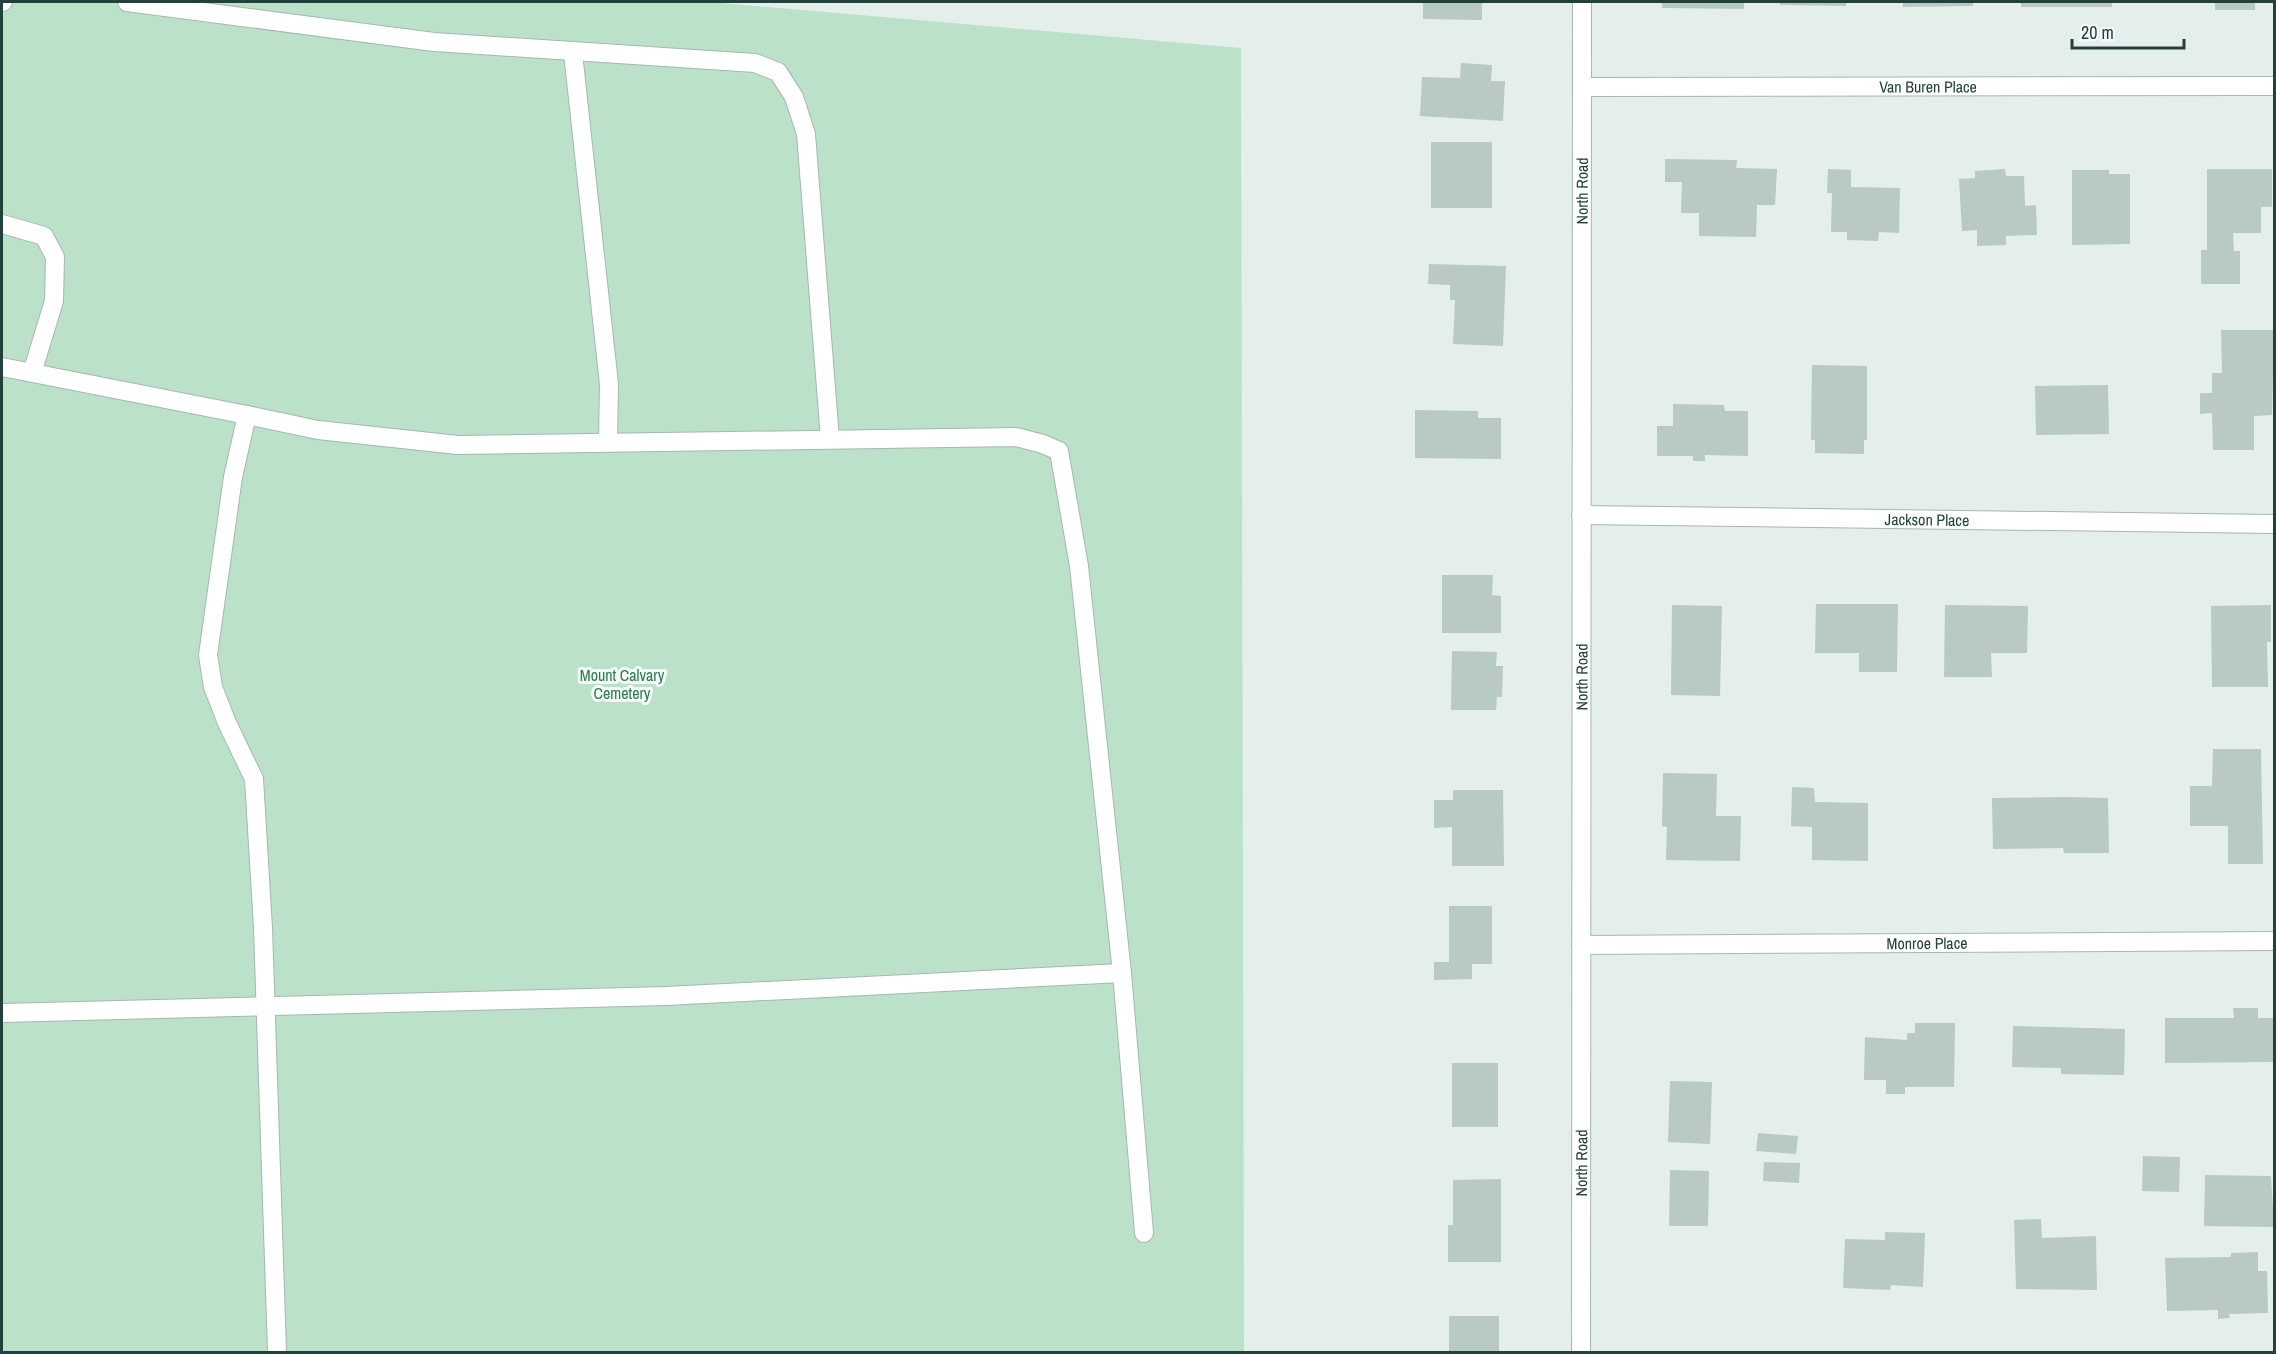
<svg xmlns="http://www.w3.org/2000/svg" width="2276" height="1354" viewBox="0 0 2276 1354" font-family="'Archivo Narrow',sans-serif">
  <style>
    .green { fill: #bbe1c9 }
    .building { fill: #b9c9c4 }
    .lines { fill: none; stroke-linecap: round; stroke-linejoin: round }
    .minor-casing { stroke: #a6b7b3; stroke-width: 20 }
    .minor { stroke: #fff; stroke-width: 18 }
    .labels { text-anchor: middle; dominant-baseline: central; stroke-width: 6; stroke-linejoin: round; paint-order: stroke }
    .street-label { font-size: 16px; fill: #22413c; stroke: #f5faf8 }
    .park-label { font-size: 16px; fill: #297b50; stroke: #f5faf8 }
  </style>
  <rect width="100%" height="100%" fill="#e4eeeb"/>
  <path class="green" d="M2,2h707l532,46 3,1304h-1242z"/>
  <path class="building" d="M1423,2h59v18l-59,-1z
    M1662,2h82v7l-82,-1z
    M1780,2h66v4l-66,-1z
    M1903,2h70v4l-70,1z
    M2021,2h91v5h-91z
    M2215,2h40v8h-40z
    M1461,63l31,2 -1,16h14l-2,40 -83,-5 2,-39 38,1z
    M1431,142h61v66h-61z
    M1665,159l72,1 -1,8 41,1 -2,36h-18l-1,32 -57,-1v-23h-18l1,-31h-17z
    M1828,169l23,1v17l49,1 -1,45 -20,-1 -1,9 -31,-1v-8h-16l1,-39h-5z
    M2005,169l1,7h18l1,30 11,-1 1,30 -31,1v9l-29,1v-16l-15,1 -3,-52 16,-1v-7z
    M2207,169h65v38h-11v26h-28l1,18h6v33h-39v-34h6z
    M2072,170h37v4h21v70l-58,1z
    M1429,264l77,2 -3,80 -50,-2 2,-44h-5v-15l-22,-1z
    M2221,330h53l-2,85 -18,1v34h-41l-1,-37 -12,1v-21h12v-20h10z
    M1812,365l55,1v74h-3v14l-49,-1v-13h-4z
    M2108,385l1,49 -73,1 -1,-49z
    M1673,404l51,1 1,6h23v45l-43,-1v6h-12v-5h-36v-30h16z
    M1415,410l63,1v7h23v41l-86,-1z
    M1442,575h51l-1,20 9,1v37h-59z
    M1816,604h82l-1,68h-38v-19h-44z
    M1672,605l50,1 -2,90 -49,-1z
    M1945,605l83,1 -1,47h-36l1,24h-48z
    M2271,605v37h-4l1,45h-56l-1,-81z
    M1452,651l45,1 -1,14h7l-1,31h-5l-1,13h-45z
    M2213,749h48l2,115h-35v-38h-38v-40h22z
    M1663,773l54,1 -1,42h25l-1,45 -74,-1 1,-33 -5,-1z
    M1792,787l22,1 1,14 53,1v58l-56,-1v-33l-21,-1z
    M1453,790h50l1,76h-52v-39l-18,1v-28h19z
    M2065,797l43,1 1,55h-45l-1,-5 -70,1 -1,-51z
    M1449,906h43v58h-20v15l-38,1v-18h15z
    M2233,1008h25v10h16v44l-109,1v-45h69z
    M1915,1023h40l-1,64h-49v7h-19v-14h-22l1,-43 42,3v-7h8z
    M2013,1026l112,3 -1,46 -63,-1v-6l-49,-1z
    M1452,1063h46v64h-46z
    M1670,1081l42,1 -2,62 -42,-2z
    M1758,1133l40,3 -2,18 -40,-3z
    M2143,1156l37,1 -1,35 -37,-1z
    M1764,1162l36,1 -1,20 -36,-2z
    M1670,1170l39,1 -1,55h-39z
    M2205,1175l66,1 3,51 -70,-1z
    M1501,1179v83h-53v-37h5v-45z
    M2041,1219l1,19 54,-2 1,54 -81,-1 -2,-69z
    M1885,1232l40,1 -2,54 -32,-2 -1,5 -47,-2 2,-49 40,1z
    M2258,1252v19h9l1,42 -39,1 1,4 -12,1v-9l-51,1 -2,-53 66,-1v-4z
    M1449,1316h50v36h-50z"/>
  <g class="lines">
    <g class="minor-casing">
      <g id="minor">
        <path d="M2,2h1"/>
        <path d="M127,2l307,40 321,21 23,9 16,25 12,37 24,305"/>
        <path d="M573,53l36,331 -1,58"/>
        <path id="s1" d="M1582,87l692,-1"/>
        <path d="M2,224l42,12 11,21 -1,44 -22,72"/>
        <path d="M2,367l245,48 -14,62 -25,178 5,32 14,36 27,56 9,149 14,424"/>
        <path d="M247,415l71,15 140,15 558,-8 27,7 16,7 20,115 43,407"/>
        <path id="s2" d="M1581,515l693,9"/>
        <path id="s3" d="M1581,945l693,-4"/>
        <path d="M2,1013l664,-17 456,-23 22,260"/>
        <path id="s4" d="M1581,1352l1,-1350"/>
      </g>
    </g>
    <use href="#minor" class="minor"/>
  </g>
  <g class="labels">
    <g class="street-label">
      <text stroke="none"><textPath href="#s1" startOffset="346">Van Buren Place</textPath></text>
      <text stroke="none"><textPath href="#s4" startOffset="1161">North Road</textPath></text>
      <text stroke="none"><textPath href="#s2" startOffset="346">Jackson Place</textPath></text>
      <text stroke="none"><textPath href="#s4" startOffset="675">North Road</textPath></text>
      <text stroke="none"><textPath href="#s3" startOffset="346">Monroe Place</textPath></text>
      <text stroke="none"><textPath href="#s4" startOffset="189">North Road</textPath></text>
    </g>
    <g class="park-label">
      <text x="622" y="675">Mount Calvary<tspan x="622" dy="18">Cemetery</tspan></text>
    </g>
  </g>
  <rect width="2276" height="1354" fill="none" stroke="#22413c" stroke-width="6"/>
  <path d="M2072 39v9h112v-9" fill="none" stroke="#22413c" stroke-width="3"/>
  <text x="2081" y="39" font-size="18" fill="#22413c" stroke="#f5faf8" stroke-width="4.5" paint-order="stroke">20 m</text>
</svg>
